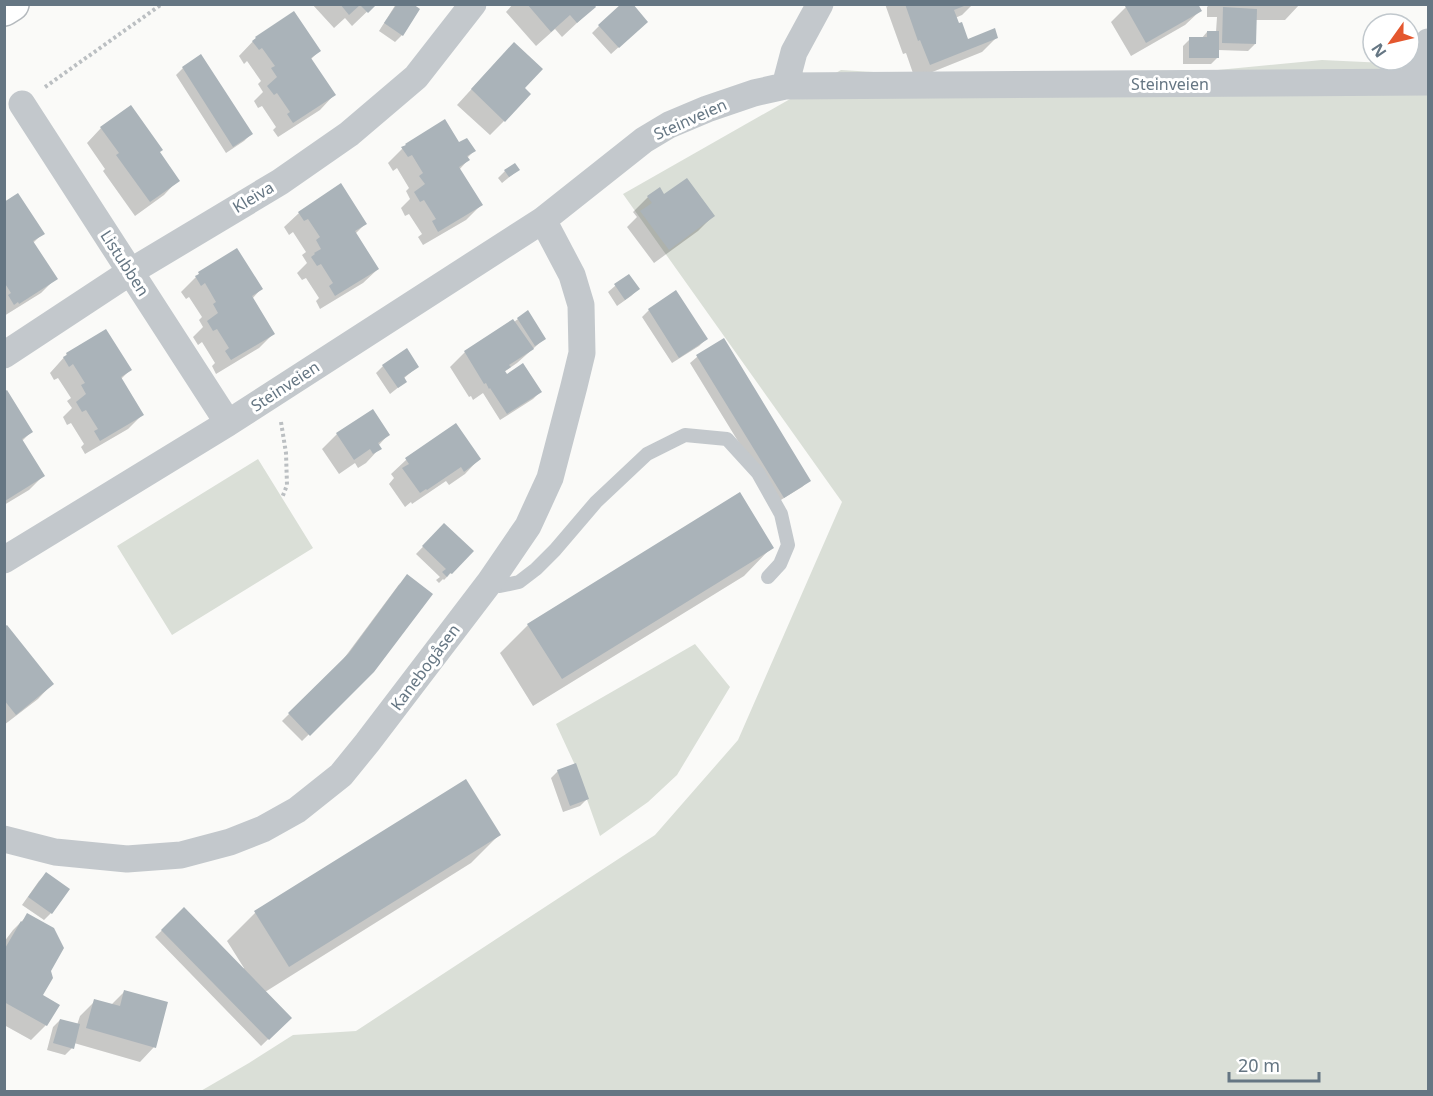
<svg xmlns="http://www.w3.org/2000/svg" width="1433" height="1096" viewBox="0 0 1433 1096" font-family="'Noto Sans',sans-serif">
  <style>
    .green { fill: #dadfd7 }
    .shadow { fill: #0003 }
    .building { fill: #aab3b9 }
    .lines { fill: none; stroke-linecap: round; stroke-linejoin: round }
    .highway-casing { stroke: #b4b9bd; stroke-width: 36 }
    .path { stroke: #bbbfc2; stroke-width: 4; stroke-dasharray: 3 3; stroke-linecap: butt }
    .lane { stroke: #c3c8cc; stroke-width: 14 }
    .street { stroke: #c3c8cc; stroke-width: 27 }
    .highway { stroke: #fff; stroke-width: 33 }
    .labels { text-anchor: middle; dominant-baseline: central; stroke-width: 6; stroke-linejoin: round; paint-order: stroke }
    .street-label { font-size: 16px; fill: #657683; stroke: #fff }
  </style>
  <rect width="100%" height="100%" fill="#fafaf8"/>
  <path class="green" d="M1322,60l106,5v1026l-1229,1 50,-29 44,-28 63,-4 299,-196 83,-95 104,-238 -219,-308 218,-124 232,14z
    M258,459l55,89 -141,87 -55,-89z
    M695,644l35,43 -53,88 -29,27 -48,34 -26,-73 -18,-39z"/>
  <path class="shadow" d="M312,4h63l-23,22 -7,-8 -11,10z
    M396,4h14l-8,31 -7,7 -16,-11z
    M513,4h79l2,3 -32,30 -7,-8 -19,17 -30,-34z
    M885,4h88l-11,11 -7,3 12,23 29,-3 -14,14 -67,27 -9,-26 -3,1z
    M1210,4h90l-15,16h-30v24l-7,7 -30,-1v7l-7,7h-28v-18l7,-7h11l6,-7h9l1,-15h-10v-10z
    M1126,7l74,4 -15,14 -54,31 -20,-34z
    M599,26l41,2 -29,26 -19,-21z
    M256,38l63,13 -9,9 24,35 -14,15 -42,27 -5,-7 3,-3 -14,-21 -4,2 -4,-7 9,-9 -5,-8 3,-3 -14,-20 -3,3 -5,-8z
    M499,59l23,30 -18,32 -14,14 -33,-30z
    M183,68l68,66 -7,7 -18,12 -50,-78z
    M444,121l15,23 15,7 -7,7 1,2 -9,10 22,35 -15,15 -43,25 -5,-8 4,-3 -13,-20 -4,2 -4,-8 9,-9 -4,-8 3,-3 -12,-20 -4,3 -5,-8 18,-18z
    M101,128l57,24 20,28 -14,15 -29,21 -32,-45 2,-2 -18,-26z
    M518,170l-16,13 -4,-5 7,-7z
    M664,196l49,20 -15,15 -44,32 -27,-36 10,-10 -4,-5 15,-15z
    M4,204l39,29 -10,10 23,35 -15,15 -37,23z
    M299,213l66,11 -10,10 23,35 -15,14 -43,26 -4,-8 3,-3 -13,-20 -4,2 -5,-7 10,-10 -5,-8 4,-3 -13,-20 -4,3 -5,-8z
    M237,250l24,39 -9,10 21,35 -14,14 -43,26 -4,-8 3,-3 -13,-21 -4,3 -5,-8 10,-10 -4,-7 3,-3 -13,-20 -3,2 -5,-7 18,-18z
    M629,276l9,13 -7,7 -14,10 -9,-14 7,-6z
    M649,310l57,29 -7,7 -27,17 -30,-46z
    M518,319l26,20 -27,24 -13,9 2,4 34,16 -7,7 -33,21 -17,-27 -10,7 -2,-4 -2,1 -19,-30 15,-15 48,-31 1,1z
    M723,340l86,140 -7,7 -26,16 -86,-140 7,-6z
    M67,354l63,16 -10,10 22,35 -14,14 -43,25 -4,-7 3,-3 -13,-21 -4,2 -4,-8 9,-9 -5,-7 4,-3 -13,-20 -4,2 -4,-7z
    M383,366l34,1 -14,12 2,3 -15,12 -14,-21z
    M4,394l27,38 -9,9 21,35 -14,14 -25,15z
    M455,425l24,34 -14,15 -16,11 -3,-4 -34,23 -1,-2 -6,5 -16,-23 5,-6 -3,-4 15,-14z
    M337,434l51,1 -10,11 2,2 -14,15 -8,5 -3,-5 -16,11 -17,-25z
    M444,525l28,26 -28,29 -1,-1 -4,4 -3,-3 4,-3 -24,-23z
    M772,547l-28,29 -211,130 -33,-53 28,-28z
    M400,583l-27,88 -71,70 -20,-20 60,-60z
    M4,629l48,55 -14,15 -34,26z
    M558,771l29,28 -7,7 -17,6 -12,-34z
    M499,835l-28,28 -206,129 25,26 -29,28 -106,-109 29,-28 59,60 1,-1 -17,-27 28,-28z
    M46,874l5,39 -7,7 -22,-15 17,-24z
    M28,915l21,56 -8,25 5,29 -15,15 -27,-15v-83l9,-12z
    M124,992l30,55 -14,15 -66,-19 -2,5 -7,7 -18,-5 6,-23 7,-7 17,5 3,-9 15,-15 16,4z"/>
  <path class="building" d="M340,4h37l-9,9 -8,-8 -11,10z
    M397,4h16l7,5 -17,27 -19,-13z
    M527,4h67l2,3 -19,16 -7,-8 -19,17z
    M621,4h12l15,18 -29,26 -21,-23z
    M905,4h64l-15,6 5,13 3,-1 6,17 27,-11 3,10 -68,27 -10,-25 -2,1z
    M1127,4h71l4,7 -56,32 -21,-37z
    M1223,7l34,2 -1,35 -34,-1z
    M294,11l27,40 -10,7 25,37 -43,28 -6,-9 3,-2 -13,-19 -3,2 -7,-9 10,-9 -6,-9 4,-2 -13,-18 -3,2 -7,-9 4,-3 -1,-1z
    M1207,31h12v27h-30v-21h18z
    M514,42l29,27 -18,19 6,6 -26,28 -34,-33z
    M201,54l52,80 -20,13 -51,-80z
    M131,105l32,45 -3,2 20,29 -30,21 -34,-47 3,-2 -19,-26z
    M445,119l14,23 8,-4 9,13 -9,5 3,4 -11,7 24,38 -45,27 -6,-11 4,-2 -12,-19 -4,2 -6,-10 11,-8 -6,-8 4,-3 -11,-18 -4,2 -7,-10 5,-2 -1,-1z
    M515,163l5,7 -11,7 -5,-7z
    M687,178l28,38 -46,34 -29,-39 12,-8 -5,-7 13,-9 4,7z
    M341,183l26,41 -12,7 24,38 -44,27 -6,-10 4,-3 -12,-19 -4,2 -6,-9 4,-3 -1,-1 7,-4 -5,-9 4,-3 -12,-18 -4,2 -6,-9z
    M18,193l27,41 -12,7 25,38 -39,25 -1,-2 -4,3 -6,-10 3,-2 -7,-11v-80z
    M237,248l26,41 -11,7 23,38 -44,26 -6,-9 4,-3 -12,-19 -4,2 -6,-10 11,-8 -5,-9 3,-2 -11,-19 -4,3 -6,-10 4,-2 -1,-2z
    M629,274l11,15 -15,11 -11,-16z
    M676,290l32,49 -29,19 -31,-49z
    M528,310l18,29 -11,7 -18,-28z
    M513,319l21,30 -25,16 2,2 -6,4 2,3 16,-11 19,29 -35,22 -17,-26 -1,1 -3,-6 -2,1 -20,-33z
    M106,329l26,41 -11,7 23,38 -44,26 -6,-10 4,-2 -12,-19 -4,2 -6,-10 10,-8 -5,-9 4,-2 -12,-19 -4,3 -6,-10 4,-2 -1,-2z
    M724,338l87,143 -27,17 -88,-143z
    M407,348l12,19 -15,10 3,5 -9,6 -16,-23z
    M7,390l26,42 -11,7 23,37 -40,25 -1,-109z
    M373,409l17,26 -12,8 4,6 -9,5 -3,-5 -16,11 -18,-27z
    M456,423l25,36 -17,13 -3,-5 -34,23 -1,-1 -6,4 -18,-25 7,-4 -4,-6z
    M740,492l34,56 -212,131 -35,-55z
    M444,523l30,28 -22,23 -2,-1 -3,4 -5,-5 4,-3 -24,-23z
    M407,574l26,20 -59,78 -64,64 -22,-23 61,-60z
    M7,625l47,59 -38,31 -12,-15v-73z
    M576,763l13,36 -19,7 -13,-36z
    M466,779l35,56 -212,132 -35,-56z
    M46,872l24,17 -18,25 -24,-17z
    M184,907l108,111 -23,22 -108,-110z
    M27,913l27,15 10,20 -13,23 2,7 -10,17 17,10 -13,21 -43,-24v-52l17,-29 1,1z
    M124,990l44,12 -12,46 -70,-20 8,-29 26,7z
    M60,1019l20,5 -6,25 -21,-6z"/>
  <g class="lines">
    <g class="highway-casing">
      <path id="highway" d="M4,9l8,-5"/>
    </g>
    <path class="path" d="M45,87l117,-83
      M281,422l5,31 1,32 -5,13"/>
    <path class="lane" d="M489,583l11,3 19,-4 17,-13 19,-19 41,-48 51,-48 38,-19 42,4 31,34 23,41 7,31 -8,19 -12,13"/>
    <path class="street" d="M1411,82l13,-34 4,-6
      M785,86l9,-34 26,-48
      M22,104l206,319
      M4,355l126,-83 150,-90 69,-48 67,-57 57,-73
      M4,560l224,-137 315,-203 101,-80 25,-15 38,-16 47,-16 31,-7 643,-4
      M4,839l51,13 72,7 54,-4 49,-13 33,-13 34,-19 44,-35 26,-32 122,-160 39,-57 22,-48 24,-92 8,-33 -1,-48 -9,-30 -29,-55"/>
    <use href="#highway" class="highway"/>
  </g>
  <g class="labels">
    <g class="street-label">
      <text x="1170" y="84">Steinveien</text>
      <text transform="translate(690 119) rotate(-24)">Steinveien</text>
      <text transform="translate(253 197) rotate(-31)">Kleiva</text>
      <text transform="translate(125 263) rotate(57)">Listubben</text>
      <text transform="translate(285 386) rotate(-33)">Steinveien</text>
      <text transform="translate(425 667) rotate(-53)">Kanebogåsen</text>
    </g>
  </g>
  <rect width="1433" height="1096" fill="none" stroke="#657683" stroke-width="12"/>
  <g transform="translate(1391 42) rotate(236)"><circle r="28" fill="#ffffff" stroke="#c1c8cd" stroke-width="1.5"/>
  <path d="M0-4.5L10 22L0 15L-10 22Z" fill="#e4572e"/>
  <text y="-9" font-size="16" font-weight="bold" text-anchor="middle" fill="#657683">N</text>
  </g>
  <path d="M1229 1072v9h90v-9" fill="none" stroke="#657683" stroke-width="3"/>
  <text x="1238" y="1072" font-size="18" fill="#657683" stroke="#ffffff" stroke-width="4.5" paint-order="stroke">20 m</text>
</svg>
